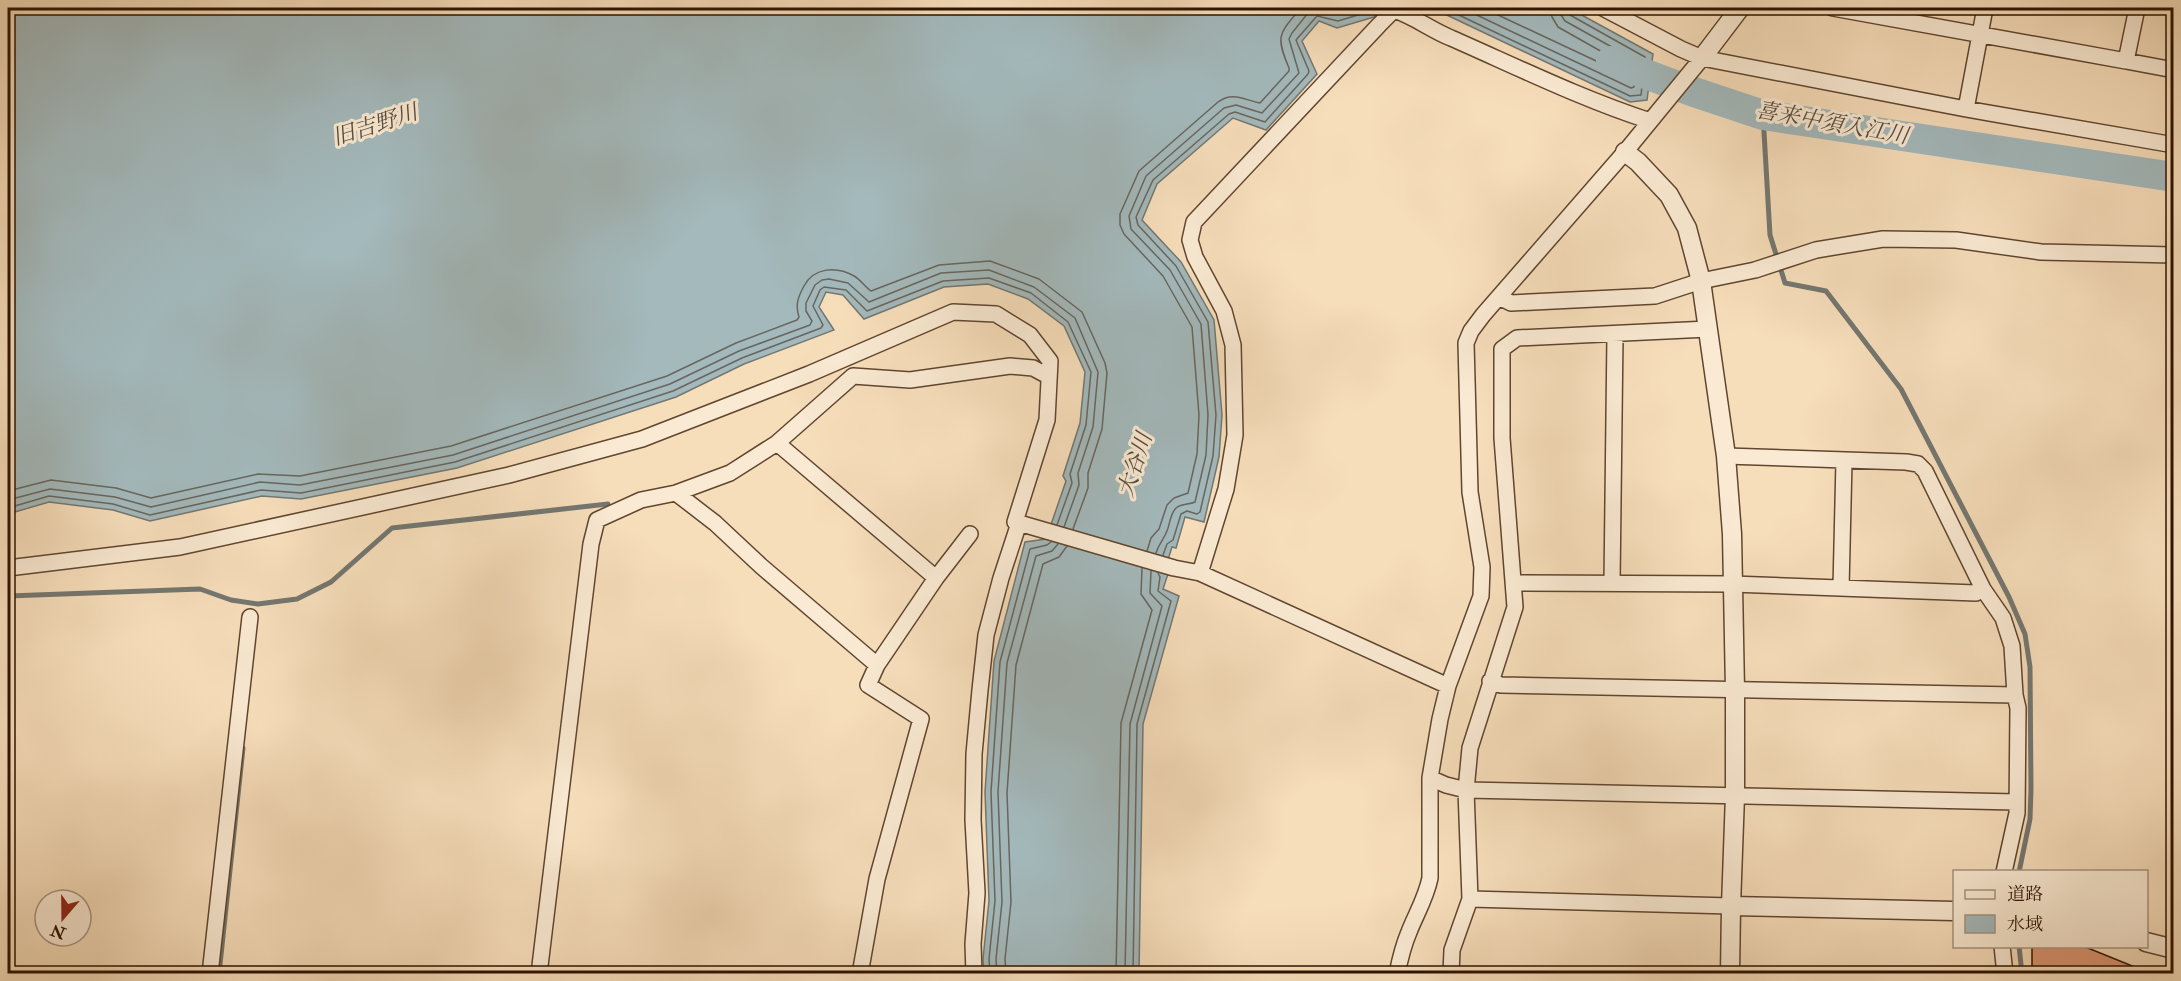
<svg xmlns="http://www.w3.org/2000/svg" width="2181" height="981" viewBox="0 0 2181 981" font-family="'IM FELL Double Pica','Noto Serif JP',serif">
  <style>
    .water { fill: #a3b9bc; stroke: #747771; stroke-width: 1.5 }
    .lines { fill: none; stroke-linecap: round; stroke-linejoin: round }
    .shore { stroke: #68665e; stroke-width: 1.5 }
    .stream { stroke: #747771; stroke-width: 5 }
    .river { stroke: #a3b9bc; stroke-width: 30 }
    .building { fill: #dc9673; stroke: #2e1300; stroke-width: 1.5 }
    .minor-casing { stroke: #60462f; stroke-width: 18 }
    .tertiary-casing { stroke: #60462f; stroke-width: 21 }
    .minor { stroke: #faead3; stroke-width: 15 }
    .tertiary { stroke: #faead3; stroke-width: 18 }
    .labels { text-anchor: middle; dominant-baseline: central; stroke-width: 6; stroke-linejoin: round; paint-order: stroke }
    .water-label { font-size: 22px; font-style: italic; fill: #574d42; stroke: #faead3 }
  </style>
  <rect width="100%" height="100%" fill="#f7debb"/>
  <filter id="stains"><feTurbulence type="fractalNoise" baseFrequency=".00333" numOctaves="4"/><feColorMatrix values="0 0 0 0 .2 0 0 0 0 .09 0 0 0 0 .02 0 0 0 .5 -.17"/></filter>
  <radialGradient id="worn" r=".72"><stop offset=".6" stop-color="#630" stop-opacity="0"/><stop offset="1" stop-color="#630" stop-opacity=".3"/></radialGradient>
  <path class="water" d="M8,8h1376l-10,9 -37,11 -18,-7 -17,20 15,33 -51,56 -33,-12 -76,66 -15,36 39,42 33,58 8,95 -3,42 -15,65 -19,-5 -9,31 -4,-1 -8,25 4,2 -5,15 16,7 -36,128 -4,249h-155l-1,-14 6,-58 -4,-109 9,-131 31,-119 21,-3 20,-58 -3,-5 17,-53 5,-51 -21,-46 -36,-27 -40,-15 -44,3 -80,32 -21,-24 -17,-3 -7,15 15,23 -90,34 -68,33 -219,71 -156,31 -39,-3 -112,25 -37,-11 -64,-8 -41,12z
    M1432,8h137l84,46 -6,46 -17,2z"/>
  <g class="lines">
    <path class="shore" d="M1444,8l186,88 11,-1 4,-38 -75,-42 -3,-7
      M1462,8l169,80 3,-1 3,-26 -72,-40 -4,-6 -2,-7
      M1483,8l141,66h3v-8l-69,-39 -6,-10 -2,-9
      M8,491l43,-11 65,8 35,10 107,-24 42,2 151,-30 216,-70 69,-33 61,-23 2,-3c-4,-12 -1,-20 5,-31 10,-19 33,-20 50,-10 7,4 11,11 17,15l68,-26 51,-4 49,18 43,33 23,51 2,10 -5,56 -14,44v15l-15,41
      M8,500l42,-11 65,8 36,10 109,-25 40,3 153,-30 217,-71 69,-33 71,-26 2,-4 -6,-10v-8l9,-18 7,-5 7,-1 19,4 21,19 72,-29 48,-3 45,17 41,31 23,54 -5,55 -15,46 1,12 -15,42
      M8,508l41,-12 64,8 37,11 111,-25 40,3 154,-31 218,-71 69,-33 79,-30 2,-3 -10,-19 7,-16 4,-3 22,3 21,21 76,-30 46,-3 42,15 37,29 23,50 -5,53 -16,49 2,9 -15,42
      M1147,551l4,-13 8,-9 8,-24 7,-7 14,-5 9,-39 2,-39 -7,-88 -29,-51 -39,-42 -4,-9v-11l19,-43 79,-69c15,-11 26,-2 42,1l29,-32v-3c-14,-33 -10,-34 12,-60
      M1156,553c3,-10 8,-14 11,-22 3,-7 3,-17 9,-23 6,-5 13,-3 19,-6l11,-47 2,-40 -7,-91 -31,-54 -39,-41 -2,-13 17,-40 78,-68 12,-3 26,8 37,-40 -10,-34 3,-6 16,-20 11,-5 19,5 20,-5
      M1163,555l4,-11 6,-4 8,-26 6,-3 10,3 3,-2 13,-56 3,-41 -8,-93 -32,-56 -38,-41 -2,-8 17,-37 76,-66 6,-2 30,10 43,-48 1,-3 -13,-31 21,-24 21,5 33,-10 4,-3
      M990,974l-1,-15 6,-58 -4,-109 9,-130 30,-113 17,-4 4,-3
      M997,974l-1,-15 6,-57 -4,-110 9,-129 29,-107 16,-5 6,-7
      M1006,974l-1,-15 6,-57 -4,-109 9,-128 27,-101 16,-7 8,-11
      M1116,974l5,-251 31,-113 -11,-16 1,-26
      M1125,974l5,-250 32,-118 -12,-13 1,-22
      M1133,974l4,-250 34,-123 -13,-10 2,-14 -2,-4"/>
    <path class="stream" d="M1763,115l7,120 15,48 41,8 75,98 108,208 16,37 5,33 1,122 -1,30 -11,53
      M8,596l192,-7 31,11 27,4 39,-5 34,-17 61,-54 216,-24
      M2019,946l3,28
      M219,974l24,-226"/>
    <path class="river" d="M1611,61l80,30 72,24 411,62"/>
  </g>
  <path class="building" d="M2032,946h51l69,28h-120z"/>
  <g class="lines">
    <g class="minor-casing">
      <path id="minor" d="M1603,8l78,41 21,9 264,51 208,36
        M1833,8l293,53 11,-53
        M2126,61l48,9
        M1966,109l19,-101
        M1499,297l12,6 144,-7 46,-15 54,-11 61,-20 67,-11 73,1 85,12 133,3
        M777,443l159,135 34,-44
        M1726,456l180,6 12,2 7,7 58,118 20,29 9,28 3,49 3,13 -1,105 -13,59
        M676,493l39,30 46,43 116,99 59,-87
        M1019,523l155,45 26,5 248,113
        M8,568l172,-21 329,-72 133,-36 167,-65 144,-62 43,2 34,21 20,26 -3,59 -32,102 4,1 -18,55 -15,57 -6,55 -6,64 -1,66 4,73 -4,51 1,30
        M1200,573l26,-84 9,-54 -2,-90 -9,-34 -29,-54 -5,-17 4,-18 185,-197 15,-15c21,7 37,20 57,28 66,29 131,61 199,83
        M1515,583l217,1 244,9 7,-4
        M1612,583l3,-248
        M1841,588l3,-127
        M1490,681l11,4 514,10
        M1430,778l16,7 20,5 550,12
        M1470,899l261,7
        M2002,946l3,28
        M210,974l40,-357
        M539,974l52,-430 6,-24 44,-20 35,-7 54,-20 47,-30 76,-67 57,4 100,-14 23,2 15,8
        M860,974l17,-95 44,-160 -53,-34 9,-20
        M1397,974c3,-15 6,-28 12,-42 7,-18 17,-34 21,-54v-100l10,-59 8,-33 33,-90 1,-29 -12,-75 -4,-149 5,-12 12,-16 142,-163 77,-94
        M1451,974l1,-24 18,-51 -4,-109 4,-42 45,-141 -13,-169v-89l15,-11 191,-9"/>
    </g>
    <g class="tertiary-casing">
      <path id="tertiary" d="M1702,58l38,-50
        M1625,152l13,10 31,33 18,33 14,53 25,175 6,78 3,157v104l-4,111 223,5
        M2146,942l28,7
        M1730,974l1,-68"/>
    </g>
    <use href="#minor" class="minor"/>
    <use href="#tertiary" class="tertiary"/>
  </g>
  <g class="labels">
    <g class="water-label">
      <text transform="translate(1832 123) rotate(10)">喜来中須入江川</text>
      <text transform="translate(375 125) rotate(-18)">旧吉野川</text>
      <text transform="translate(1135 465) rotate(-72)">大谷川</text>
    </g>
  </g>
  <rect width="2181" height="981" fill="none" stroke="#f7debb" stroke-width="30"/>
  <rect x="9" y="9" width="2163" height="963" fill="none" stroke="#2e1300" stroke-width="3"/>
  <rect x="15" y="15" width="2151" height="951" fill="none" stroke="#2e1300" stroke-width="1.5"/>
  <rect x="1953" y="870" width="195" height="78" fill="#faead3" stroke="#a8947f" stroke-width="1.5"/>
  <rect x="1965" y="890" width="30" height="9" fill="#faead3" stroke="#a8947f" stroke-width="1.5"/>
  <text x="2007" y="900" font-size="18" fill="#2e1300">道路</text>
  <rect x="1965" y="915" width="30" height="18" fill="#a3b9bc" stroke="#a8947f" stroke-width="1.5"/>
  <text x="2007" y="930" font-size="18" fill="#2e1300">水域</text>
  <g transform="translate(63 918) rotate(200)"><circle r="28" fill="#faead3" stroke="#a8947f" stroke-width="1.5"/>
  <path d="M0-4.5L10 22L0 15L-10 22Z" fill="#8f2418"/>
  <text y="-9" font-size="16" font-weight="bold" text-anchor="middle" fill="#2e1300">N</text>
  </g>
  <rect width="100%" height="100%" filter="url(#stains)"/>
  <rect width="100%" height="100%" fill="url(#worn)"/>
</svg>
